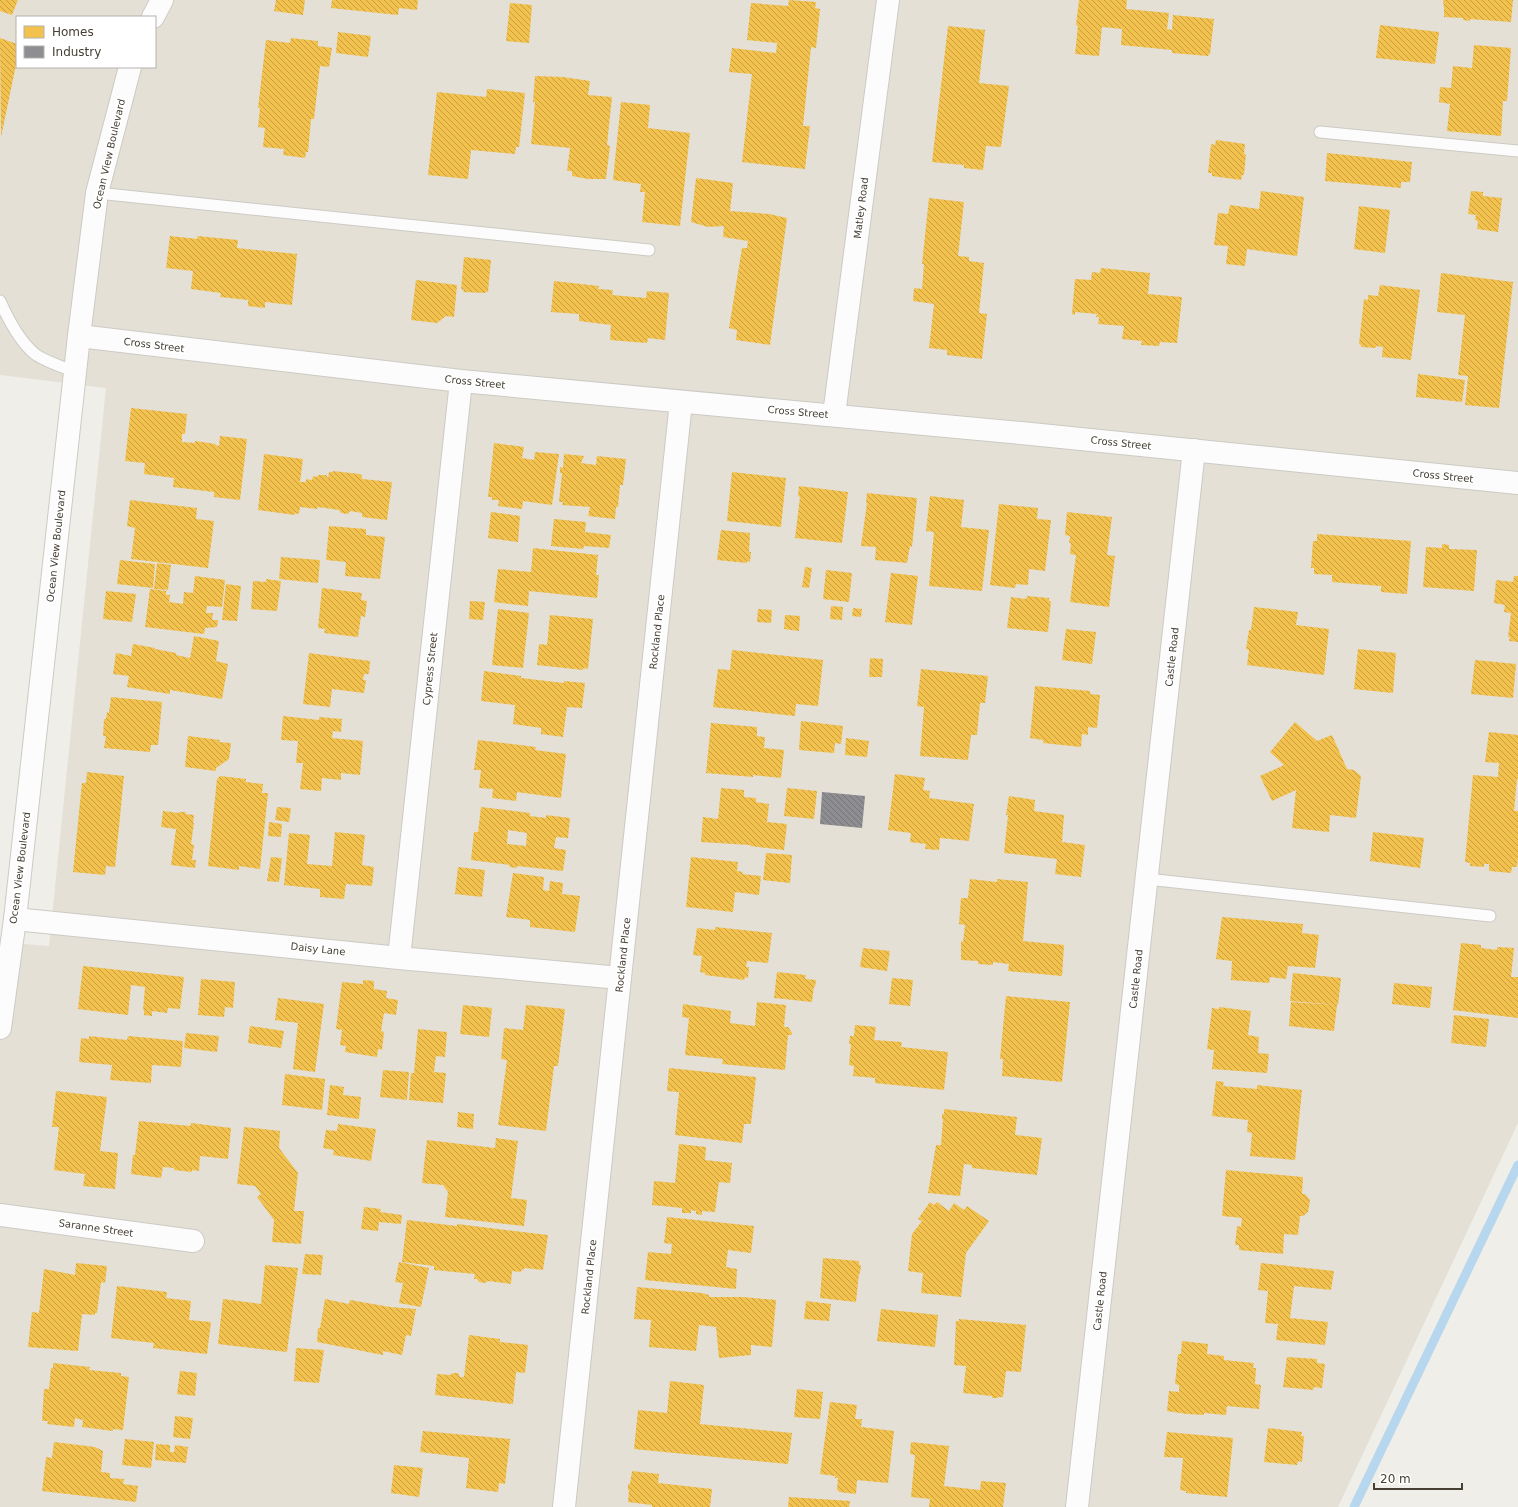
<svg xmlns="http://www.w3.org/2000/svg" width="1518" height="1507" viewBox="0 0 1518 1507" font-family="'DejaVu Sans',sans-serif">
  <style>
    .residential { fill: #e4e0d5; fill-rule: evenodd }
    .homes { fill: url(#homes-back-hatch); fill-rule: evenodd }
    .industry { fill: url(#industry-back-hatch) }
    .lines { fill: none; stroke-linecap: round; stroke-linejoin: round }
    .stream { stroke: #b7d7ee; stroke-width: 9 }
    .service-casing { stroke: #cccac4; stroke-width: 13 }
    .minor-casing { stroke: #cccac4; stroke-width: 24 }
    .tertiary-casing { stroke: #cccac4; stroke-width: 24 }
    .service { stroke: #fdfcfc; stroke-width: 11 }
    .minor { stroke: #fdfcfc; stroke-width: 22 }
    .tertiary { stroke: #fdfcfc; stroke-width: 22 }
    .labels { text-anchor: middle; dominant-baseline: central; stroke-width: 4; stroke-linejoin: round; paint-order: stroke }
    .street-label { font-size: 10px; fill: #453f34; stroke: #fff }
  </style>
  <defs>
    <pattern id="homes-back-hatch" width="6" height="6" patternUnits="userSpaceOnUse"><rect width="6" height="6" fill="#f2c14e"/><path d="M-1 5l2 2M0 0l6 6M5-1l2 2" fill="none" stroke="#c69e42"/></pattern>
    <pattern id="industry-back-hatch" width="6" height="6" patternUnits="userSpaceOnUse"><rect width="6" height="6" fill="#8d8d92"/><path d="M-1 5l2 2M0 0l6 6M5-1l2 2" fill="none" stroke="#757578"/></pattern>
  </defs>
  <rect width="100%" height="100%" fill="#f0eee8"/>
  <path class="residential" d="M0,0h1518v1123l-180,384h-1338v-565l49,4 57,-558 -106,-13zM17,17h138v50h-138z"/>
  <path class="homes" d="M0,0h18l-6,15 -12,-4z
    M276,0h29l-2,15 -29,-4z
    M332,0h86l-1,10 -18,-2 -1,7 -67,-7z
    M789,0l27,2 -1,6 5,1 -4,39 -5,-1 -8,79h7l-5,43 -63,-7 10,-88 -23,-2 3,-24 44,5 1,-10 -30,-3 4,-37 37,3z
    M1079,0h48l-1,9 43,4 -2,16 5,1 1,-15 41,4 -4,35h-1l-1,2 -36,-3v-3l-51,-5 1,-16 -20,-2 -3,29 -24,-2 3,-28 -2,-1z
    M1443,0h70l-2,22 -41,-3v2l-7,-1v-2l-19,-1v-9z
    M510,3l22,2 -3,38 -23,-2z
    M1380,25l59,7 -4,32 -59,-6z
    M948,26l37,4 -6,53 30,3 -8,61 -15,-1 -3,24 -19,-2v-3l-32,-3z
    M338,32l33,4 -3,21 -32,-4z
    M0,38l17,6v16l-16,77z
    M291,38l27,3v5l14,2 -3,19 -9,-1 -6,53h-3l-3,33h-2l-1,6 -22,-3 1,-6 -21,-2 2,-19 -7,-1 2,-19h-2l8,-68 24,3z
    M1474,45l37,3 -4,53h-4l-2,35 -54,-5 3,-27 -11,-2 1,-15 11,1 2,-22 19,2z
    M535,76l28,1 27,4 -2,14 24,2 -5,48 3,1 -4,33h-18l-16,-3v-5h-5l3,-23 -39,-4 4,-42h-2z
    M487,89l38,4 -6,54h-3l-1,7 -44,-4 -3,29 -40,-4 9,-83 49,5z
    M621,102l29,3 -2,23 42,5 -10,93 -38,-4 3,-30h-5l1,-8 -28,-4z
    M1216,140l29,4 -1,10h2l-2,21h-2l-1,5 -29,-4v-3h-4l3,-29 4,1z
    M1327,153l85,9 -2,20h-9v6l-76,-7z
    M696,178l37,5 -3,28 39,3 18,4 -17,127 -34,-5 1,-10 -8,-2 13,-80h5l1,-7 -25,-4 1,-11 -16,1 -17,-5z
    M1261,191l43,6 -7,59 -50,-7 -2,17 -19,-2 2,-18 -14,-1 4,-32 10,1 2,-9 29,4z
    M1471,191l12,1v4l19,2 -4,34 -21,-3 1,-8 -3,-1 1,-5 -8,-1z
    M929,198l35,4 -6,54 11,1v4l15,2 -5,50 8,1 -5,45 -35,-4v-5l-18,-2 5,-44 -21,-3 1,-13 8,1 2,-25h-2z
    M1359,206l31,4 -5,43 -31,-4z
    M170,236l28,3 -1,-3 41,4 -1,8 60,6 -5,51 -27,-3v6l-17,-2v-6l-28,-3 1,-4 -30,-4 2,-18 -27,-3z
    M464,257l27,3 -3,32h-3v1l-22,-1 1,-2 -3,-1z
    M1101,268l49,5 -2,21 34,3 -5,46 -17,-1 -1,4 -18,-1 1,-4 -20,-2 2,-13 -26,-2 1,-7h-3l1,-3 -22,-2v3l-3,-1 3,-35 16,1 1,-8 8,1z
    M1441,273l72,9 -14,126 -34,-3 3,-29 -10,-1 7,-60 -28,-3z
    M416,280l41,5 -3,32 -8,-1 -9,7 -26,-3z
    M554,281l45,5 -1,3 15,1 -1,5 34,3 1,-7 22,2 -4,47 -17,-2 -1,5 -37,-3 1,-15 -32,-4v-7l-28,-2z
    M1380,285l40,5 -9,70 -29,-3 1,-10 -7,-1v2l-15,-1v-2l-2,-1 5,-45 4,1v-5l10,1z
    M1418,374l47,6 -3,22 -46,-5z
    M131,408l56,6 -2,20h-3v8l13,1v-2l21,3 -1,1 4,1 1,-10 27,3 -7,61 -26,-3v-5l-41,-5 1,-9 -30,-4 1,-11 -20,-2z
    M494,443l30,4 -2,11 12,2 1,-8 24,2 -7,51 -29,-4 -1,8 -24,-3 1,-6h-7v-3h-4z
    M264,454l39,5 -3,23h6v-3l6,1 1,-4 3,1 3,-2h7l2,3 1,-6h4v-1l27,3 2,2v3l30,3 -5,38 -25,-3v-4l-12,-2 -2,3 -7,-1 -2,-3 -21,-3 -1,2 -17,-2 -1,7 -4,-1v2l-37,-5z
    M564,454l20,2 -3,7 15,2 1,-9 29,3 -3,26h-3l-2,22h-2l-1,12 -27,-3 2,-9 -28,-2 1,-3h-4l3,-29h-2v-6l3,1z
    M732,472l54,6 -5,49 -54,-6z
    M799,486l49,6 -6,51 -47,-5 5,-41 -2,-1z
    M867,493l50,5 -5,49 -2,-1 -3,17 -32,-3 1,-13 -15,-1 6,-43h-1z
    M930,496l34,4 -3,27 28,3 -7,61 -53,-5 5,-54 -8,-1z
    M130,500l67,8 -1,11 18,2 -6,47 -77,-9 4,-31 -8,-2z
    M999,504l39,4 -1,11 14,1 -6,51 -16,-2 -1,16 -12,-1 -1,4 -25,-3z
    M491,512l29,4 -2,26 -30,-4z
    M1067,512l45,5 -5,38 8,1 -6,51 -39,-5 6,-47 -6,-1 1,-11h-2l1,-7 -5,-1z
    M554,519l32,3 -1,10 26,3 -2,13 -25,-2 -1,3 -32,-3z
    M329,526l37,3v6l19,2 -5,42 -35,-3 1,-14 -20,-2z
    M721,530l29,3 -1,19h2l-1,10 -3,-1v2l-30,-3z
    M1317,534l94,7 -4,53 -26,-2v-6l-49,-4v-7l-18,-1v-6h-3l2,-27h4z
    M1442,544l7,1v4l28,1 -3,41 -51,-4 3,-40 16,1z
    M533,548l65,7 -2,20h3l-2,23 -68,-7 -1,15 -34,-4 4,-33 33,3z
    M281,557l39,3 -2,23 -39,-4z
    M120,560l35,4 -2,24 -36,-4z
    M157,563l14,2 -3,25 -14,-1z
    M805,567l7,1 -3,20 -7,-1z
    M826,570l26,3 -3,29 -26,-3z
    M891,573l27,3 -6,49 -27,-3z
    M195,576l30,4 -3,27 -15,-1 -1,7h7l-1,7h6l-1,7 -12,1 -1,6 -59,-7 5,-38 16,2v4h4l-1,7 14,2 1,-12 9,1z
    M1514,576h4v66l-9,-1 1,-4h-2l3,-24 -7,-1 1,-7 -11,-2 2,-23 17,2z
    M266,579l15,2 -4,30 -26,-2 2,-28 13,1z
    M226,584l15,2 -4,35 -15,-1z
    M322,588l40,5 -1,7 6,1 -2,16 -4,-1 -3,21 -34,-4 1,-4 -7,-1z
    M106,591l30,3 -4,28 -29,-3z
    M1027,596l22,2v3h2l-3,31 -41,-4 4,-31 15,2z
    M470,601l15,1 -2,18 -14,-1z
    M831,606l12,1 -1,13 -12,-1z
    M1254,607l44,5 -2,13 33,4 -5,46 -77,-10 2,-15 -3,-1 3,-19h2z
    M853,608l9,1 -1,8 -9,-1z
    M498,609l31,4 -6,55 -31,-3z
    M758,609l14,1 -1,13 -14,-1z
    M550,615l43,4 -5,50 -5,-1v2l-46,-5 2,-21 8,1z
    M785,615l15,1 -1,15 -15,-2z
    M1066,629l30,3 -4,32 -30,-4z
    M194,636l25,5 -3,20 12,3 -6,35 -52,-9v4l-43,-7 2,-11 -16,-2 3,-21 15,3 2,-12 22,4v1l21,4v2l14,3z
    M1358,649l38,4 -3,40 -39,-4z
    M732,650l91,10 -5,46 -22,-2 -1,12 -82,-9 5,-38 12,1z
    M309,653l61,8 -1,13h-5l-1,6h3l-2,13 -32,-4 -2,18 -27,-3z
    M870,658l13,1 -1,18h-13z
    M1475,660l41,4 -3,34 -42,-4z
    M921,669l67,7 -3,27h-5l-3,32h-6l-3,25 -48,-4 4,-49 -7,-1z
    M484,671l37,5v2l43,5v-2l21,2 -3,25 -15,-1 -4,30 -22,-3v-6l-28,-4 2,-19 -34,-4z
    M1035,686l55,5v3l10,1 -3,33 -9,-1v8l-6,-1 -1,13 -38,-4v-3l-13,-2z
    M111,697l51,5 -4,43h-7l-1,7 -46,-4 2,-12h-3l1,-17h2l1,-7 2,1z
    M283,716l36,4v-3l23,2 -1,13 -8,-1 -1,7 31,3 -3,34 -19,-2v7l-19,-2 -1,13 -21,-2 3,-26h-7l2,-22 -17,-1z
    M801,721l42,5 -2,18 -6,-1 -1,10 -35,-3z
    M1295,722l22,19 15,-6 15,34 7,1 7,6 -5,42 -26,-3 -1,17 -37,-4 4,-38 -24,11 -12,-25 24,-11 -14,-13z
    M711,723l46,4v9l8,1 -1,11 20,2 -3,28 -28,-3v2l-47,-4z
    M1489,732l29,3v44h-1l-3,32h4v45l-1,11h-5l-1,6 -22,-2v-7h-5v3l-14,-1v-3l-5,-1 8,-87 25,2 1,-14 -14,-1z
    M188,736l32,4 -1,2 12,1 -2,16 -13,9v3l-31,-4z
    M846,738l23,3 -2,16 -22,-2z
    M478,740l58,7 -1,3 31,4 -5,44 -44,-6 -1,9 -24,-3 1,-9 -14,-1 2,-18h-7z
    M87,772l37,4 -9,91 -9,-1 -1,9 -32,-3 9,-89h4z
    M895,774l30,4 -2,12 7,1 -1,7 45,6 -5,37 -29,-3 -1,12 -14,-1 1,-5 -16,-2 1,-9 -23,-3z
    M220,776l26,3v3l17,2 -1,9h6l-8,76 -21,-3v4l-31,-4 9,-87z
    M721,788l23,2v7l12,1v4l13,2 -2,18 20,2 -3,26 -34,-4v-1l-49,-3 2,-25 15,2z
    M787,788l30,3 -3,28 -30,-3z
    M1009,796l26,4 -1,11 30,4 -2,27 23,3 -4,32 -26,-3 2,-15 -53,-6 4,-38h-2z
    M277,807l14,1 -2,14 -14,-2z
    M481,807l49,6v3l16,2v-3l24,3 -2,20 -12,-1 -2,11 12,2 -3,21 -46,-5v2l-8,-1 1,-2 -39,-5 3,-28h4zM508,830l19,3 -1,13 -19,-2z
    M163,811l16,2v-1h7l-1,2 9,1 -1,8h1l-3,21 3,1 -2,15h4l-1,8 -24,-3 5,-36 -15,-2z
    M269,822l13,2 -1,13 -13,-1z
    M335,832l30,3 -3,30 12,2 -2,19 -26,-2 -2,15 -24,-2v-8l-36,-4 5,-52 21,2 -3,29 25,2z
    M1373,832l51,6 -4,30 -50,-7z
    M766,853l26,2 -2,28 -27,-3z
    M271,857l11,1 -3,24 -12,-1z
    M691,857l47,5 -1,9 6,1 -1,2 19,2 -2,19 -24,-3 -2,20 -47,-5z
    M458,867l27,3 -3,27 -27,-3z
    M513,873l31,4 -1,13 6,1 1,-10 13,2 -1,11 18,2 -5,36 -45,-5v-7l-24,-3z
    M970,879l27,3v-3l31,3 -5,59 41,4 -2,31 -54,-5 1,-7 -16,-2v3l-15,-1v-3l-17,-1v-19l2,1 2,-17 -6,-1 2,-26h7z
    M1222,917l81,7 -1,9 17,2 -4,33 -27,-2 -2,13 -16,-2 -1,6 -38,-3 1,-19 -16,-2z
    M715,927l57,6 -4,30 -21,-2 -1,6h3l-1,11 -3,-1 -1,3 -39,-5v-2l-5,-1 2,-16 -9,-1 4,-27 18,2z
    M1461,943l20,2v3l16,2v-3l17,1 -3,29h7v41l-65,-8z
    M863,948l27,3 -3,20 -27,-4z
    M83,966l101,11 -4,32 -12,-1 -1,5 -15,-2v5l-8,-1v-5h-1l2,-23 -14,-2 -3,30 -50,-6z
    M777,972l29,3 -1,4 11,1 -1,7 -1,-1 -2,16 -38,-4z
    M1293,973l48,5 -3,27 -48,-4z
    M892,978l21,2 -3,26 -21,-2z
    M201,979l34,3 -2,26 -8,-1 -1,10 -26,-2z
    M363,980l11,1v8l13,2 -1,7 12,2 -2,15 -12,-2 -3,18 3,1 -2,18 -4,-1 -1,8 -32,-5 1,-6 -6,-1 2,-15 -6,-1 6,-47 21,2z
    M1394,983l38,4 -2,21 -38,-4z
    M1006,996l64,6 -8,80 -60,-6 1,-17h-3z
    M278,998l46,6 -9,68 -22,-3 5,-46 -23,-3z
    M757,1002l29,3 -2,22h4l4,6v2h-4l-3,35 -63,-6 1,-5 -38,-4 4,-37 -7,-1 1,-13 48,7 -1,12 25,3z
    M1291,1002l46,3 -3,26 -45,-5z
    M463,1005l29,3 -3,29 -29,-3z
    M526,1005l39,4 -7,57h-4l-8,65 -48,-6 9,-65 -6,-1 3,-31 19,2z
    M1219,1007l32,4 -3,24 11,2 -1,16 11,1 -2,19 -55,-4 2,-19 -7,-1 5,-41 7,1z
    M1454,1015l35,4 -3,28 -35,-4z
    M855,1025l21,2 -2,13 28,2 -1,5 47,5 -4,38 -69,-7v-5l-22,-2 1,-10 -5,-1 2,-21h-2l1,-8h4z
    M250,1026l34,5 -3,17 -33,-5z
    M418,1029l29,3 -2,25 -9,-1 -2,16 12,1 -3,30 -34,-3 2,-27h3z
    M186,1033l33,3 -2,16 -33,-4z
    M89,1036l38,4 1,-4 55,5 -2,26 -29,-2 -1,18 -41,-3 2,-15 -33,-3 2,-24 8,1z
    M669,1068l87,9 -5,47h-7l-2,19 -67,-8 4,-43 -12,-1z
    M383,1070l26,2 -2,28 -27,-3z
    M285,1074l40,5 -3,31 -40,-5z
    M1216,1081l8,1 -1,4 34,3v-4l45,5 -7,70 -45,-4 2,-23 -5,-1 1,-12 -36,-4z
    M330,1085l14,2 -1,8 18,2 -2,22 -32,-4z
    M56,1091l51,6 -7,54 18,2 -3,36 -32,-3 2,-12 -31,-4 5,-43h-7z
    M944,1109l73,8 -2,18 27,3 -5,37 -65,-7v-3l-8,-1 -4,32 -32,-3 8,-48h5l2,-26h-1v-5h2z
    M458,1112l16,2 -1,15 -16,-2z
    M139,1121l51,5 1,-3 40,5 -3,31 -28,-3 -1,15 -7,-1v2l-18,-2v-2l-11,-1 -2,11 -30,-4 2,-19h2z
    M338,1124l38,5 -5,32 -38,-6 1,-5 -11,-2 3,-18 11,1z
    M244,1127l36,4 -1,17 19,25 -4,38h10l-3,33 -29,-2 2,-22 -17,-23 4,-3 -6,-8 -18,-2z
    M496,1138l22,3 -7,57 16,2 -3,26 -79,-9 3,-25 -5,-7 -21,-2 5,-43 68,8z
    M679,1144l27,3 -1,13 27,3 -2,20 -11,-1 -4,30 -13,-1v4l-6,-1v-3l-5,-1v3h-9v-5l-30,-3 2,-24 21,2z
    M1226,1170l77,7 -1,17h3l5,6 -2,12 -5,4h-3l-2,19 -14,-1 -1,20 -44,-4v-5h-4l2,-19 4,1 1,-9 -20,-2z
    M930,1202l4,3 3,-3 12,9 5,-8 10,7 3,-4 22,15 -23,32 -5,44 -40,-4 2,-20 -15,-2 4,-37 10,-13 -4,-2z
    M364,1207l17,2 -1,3 22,3 -1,9 -22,-2 -1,9 -17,-2z
    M667,1217l87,9 -3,27 -23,-3 -2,17 11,2 -1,20 -91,-9 3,-28 23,2 1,-10 -8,-1z
    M407,1220l50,6v-2l91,11 -5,35 -18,-2 -5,4 -8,-1 -1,13 -23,-3 -3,2 -6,-1 -2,-3h-3l1,-5 -41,-4v-4l-32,-4z
    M305,1254l18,1 -2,20 -19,-1z
    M823,1258l36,3v4h2l-1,9 -1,-1 -3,29 -36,-4z
    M399,1262l30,6 -8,39 -22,-4 4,-20 -8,-1z
    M76,1263l31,3 -2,17 -4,-1 -4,31h-2v2l-13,-1 -4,37 -50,-4 4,-35 7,1 5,-44 31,6z
    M1261,1263l73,8 -3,19 -37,-4 -4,32 38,4 -3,23 -49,-5 2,-16 -13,-1 3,-32 -10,-1z
    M265,1265l33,3 -11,84 -69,-8 5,-45 38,5z
    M117,1286l50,6 -1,6 25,3 -2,19 22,2 -4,32 -54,-6 1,-5 -43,-5z
    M637,1287l65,6 7,2v2h34l33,3 -4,47 -21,-2v10l-32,3 -3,-31 -17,-2 -3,26 -47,-4 2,-27 -17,-1z
    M325,1299l24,5 1,-4 40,7 26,2 -5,27 -5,-1 -4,20 -19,-4v4l-66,-13 1,-14h2z
    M806,1301l25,3 -2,17 -25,-2z
    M881,1309l57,6 -3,32 -58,-6z
    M959,1319l67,6 -5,47 -15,-1 -3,26h-5v1h-6v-2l-29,-3 3,-27 -12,-1 2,-44h3z
    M469,1335l31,4v3l28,3 -3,28 -9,-1 -3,32 -78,-9 2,-21 13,1 3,-2h5l2,4h4z
    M1182,1341l26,3 -1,10 17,2v4l30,3 -1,5h3l-1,16 6,1 -2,24 -32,-3 -1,9 -22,-2v2l-17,-1 -20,-3 2,-20 10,1v-7l-4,-1 3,-30h3z
    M296,1348l28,2 -5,33 -25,-2z
    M1287,1357l30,2v4l8,1 -3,24 -8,-1 -1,3 -30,-3z
    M53,1363l37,4 -1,3 32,3v3l8,1 -6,53 -10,-1v2l-31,-4 1,-7 -8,-2 -1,9 -27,-3 1,-3h-6l2,-32h5l2,-21h2z
    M180,1371l17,2 -2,23 -18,-2z
    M670,1381l34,4 -4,39 92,9 -4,31 -154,-15 4,-39 29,3z
    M797,1389l26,3 -3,27 -26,-2z
    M830,1402l27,3 -2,14h7l-1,8 33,4 -6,52 -31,-3 -1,14 -17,-2v-1l-2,-1 1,-12h-3v-2l-15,-2z
    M175,1416l18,2 -3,21 -17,-2z
    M1268,1428l34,4 -1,4h3l-2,26 -4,-1 -1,4 -33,-3z
    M423,1431l87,8 -5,45 -6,-1 -1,9 -32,-4 3,-30 -49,-6z
    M1167,1432l66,6 -6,59 -41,-4v-2l-6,-1 3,-32 -19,-1z
    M125,1439l29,3 -3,26 -29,-3z
    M54,1442l41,5 8,4 -2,21 9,1v5l14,1 -1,5 15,2 -2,16 -94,-11 4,-34 6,1z
    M911,1442l38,4 -5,40 36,4 1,-9 25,2 -3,24h-74l1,-8 -19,-2 4,-42 -5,-1z
    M156,1444l14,1v7h4l1,-7 13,2 -2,16 -31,-3z
    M394,1465l29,3 -4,29 -28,-4z
    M632,1471l27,3 -1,9 54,6 -2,18h-58v-2l-24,-3 1,-12h-1v-6h2z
    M789,1497l61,4 -1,6h-61z"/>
  <path class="industry" d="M822,792l43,4 -3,32 -42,-4z"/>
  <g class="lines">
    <path class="stream" d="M1354,1507l164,-342"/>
    <g class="service-casing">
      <path id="service" d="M1320,132l198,19
        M97,193l552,57
        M0,301c8,18 19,40 35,53 9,7 28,13 40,18
        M1147,879l343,37"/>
    </g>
    <g class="minor-casing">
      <path id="minor" d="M79,336l382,45 570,53 487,49
        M834,415l54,-415
        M15,919l384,39 221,20
        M399,958l62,-577
        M0,1215l193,26
        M564,1507l117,-1105"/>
    </g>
    <g class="tertiary-casing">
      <path id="tertiary" d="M153,17l9,-17
        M0,1028l15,-109 64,-583 18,-143 33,-126
        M1077,1507l117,-1057"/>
    </g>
    <use href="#service" class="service"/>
    <use href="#minor" class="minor"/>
    <use href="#tertiary" class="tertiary"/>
  </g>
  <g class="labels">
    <g class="street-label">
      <text transform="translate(109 154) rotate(-77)">Ocean View Boulevard</text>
      <text transform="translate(861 208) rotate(-83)">Matley Road</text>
      <text transform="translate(154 345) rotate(7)">Cross Street</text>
      <text transform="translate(475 382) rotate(6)">Cross Street</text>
      <text transform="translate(798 412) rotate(5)">Cross Street</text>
      <text transform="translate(1121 443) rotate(6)">Cross Street</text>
      <text transform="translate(1443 476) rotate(6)">Cross Street</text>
      <text transform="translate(56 546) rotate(-84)">Ocean View Boulevard</text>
      <text transform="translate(657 632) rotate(-84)">Rockland Place</text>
      <text transform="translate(1172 657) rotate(-84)">Castle Road</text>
      <text transform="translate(430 669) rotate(-84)">Cypress Street</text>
      <text transform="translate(20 868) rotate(-83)">Ocean View Boulevard</text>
      <text transform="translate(318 949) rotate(6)">Daisy Lane</text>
      <text transform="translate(623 955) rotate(-84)">Rockland Place</text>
      <text transform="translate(1136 979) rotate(-84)">Castle Road</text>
      <text transform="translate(96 1228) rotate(8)">Saranne Street</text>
      <text transform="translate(589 1277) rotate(-84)">Rockland Place</text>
      <text transform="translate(1100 1301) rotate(-84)">Castle Road</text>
    </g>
  </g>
  <rect x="16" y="16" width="140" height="52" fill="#ffffff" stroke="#b5b2ae"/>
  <rect x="24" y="26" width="20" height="12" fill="#f2c14e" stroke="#b5b2ae"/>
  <text x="52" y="36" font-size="12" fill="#453f34">Homes</text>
  <rect x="24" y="46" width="20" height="12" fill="#8d8d92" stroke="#b5b2ae"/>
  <text x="52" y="56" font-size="12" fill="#453f34">Industry</text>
  <path d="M1374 1483v6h88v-6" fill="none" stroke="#453f34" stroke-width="2"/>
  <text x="1380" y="1483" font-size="12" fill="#453f34" stroke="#ffffff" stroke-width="3" paint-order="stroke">20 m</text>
</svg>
